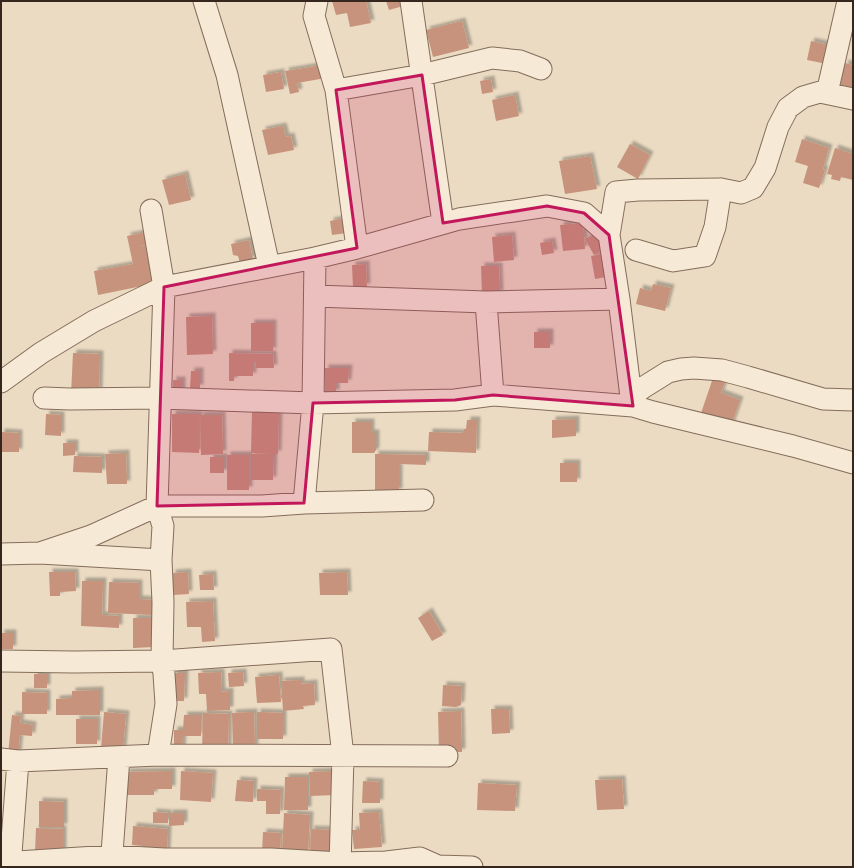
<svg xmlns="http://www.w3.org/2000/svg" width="854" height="868" viewBox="0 0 854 868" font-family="Spectral,serif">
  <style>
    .building { fill: #c7937b; filter: url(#shadow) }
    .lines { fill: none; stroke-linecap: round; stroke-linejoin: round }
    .minor-casing { stroke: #846d5b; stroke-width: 23 }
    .minor { stroke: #f6e9d6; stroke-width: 21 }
    .marked { fill: #c2185b; fill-opacity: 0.2; stroke: #c2185b; stroke-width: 3; stroke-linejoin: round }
  </style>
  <defs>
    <filter id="shadow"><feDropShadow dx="3.5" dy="-3.5" stdDeviation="1" flood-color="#0004"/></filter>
  </defs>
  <rect width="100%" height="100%" fill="#ebdbc3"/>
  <path class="building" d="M332,1h34l5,22 -21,4 -3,-14 -11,2z
    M386,1h16l1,5 -14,4z
    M462,21l7,27 -36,9 -7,-27z
    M811,41l26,6 -5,18 -25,-5z
    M845,63l8,2v29l-14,-3z
    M323,65l3,13 -29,5 2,9 -9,2 -5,-23z
    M281,72l3,17 -18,3 -3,-17z
    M491,79l2,13 -11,2 -2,-13z
    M515,95l4,21 -23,5 -4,-21z
    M283,126l3,11 5,-1 3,14 -26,5 -6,-25z
    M802,139l27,9 -6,21 2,1 -6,18 -16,-5 5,-17 -13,-4z
    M630,144l20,11 -12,24 -21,-12z
    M835,148l18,6v26l-12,-3 -1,4 -9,-2 1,-4 -5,-1z
    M590,156l7,33 -32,5 -6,-33z
    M185,174l6,26 -22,5 -7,-25z
    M345,218l2,15 -15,2 -2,-14z
    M583,223l2,26 -22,2 -3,-26z
    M147,232l3,12 -13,3 12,-2 8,38 -59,12 -4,-24 39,-7 -6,-28z
    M595,234l9,16 -10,5 -9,-16z
    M512,235l2,25 -20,2 -2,-25z
    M249,240l4,20 -13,3 -2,-7 -5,-1 -2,-11z
    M552,241l2,12 -12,2 -2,-12z
    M607,253l5,23 -17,3 -4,-23z
    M366,264l1,23h-14l-1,-22z
    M481,266h18l1,28h-18z
    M653,284l18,4 -6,23 -29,-7 4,-16 11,3z
    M212,316l1,38 -26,1 -1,-38z
    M251,323h22v28h-22z
    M534,332h16v16h-16z
    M73,353l27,1 -1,41 -28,-1z
    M229,353l44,1 1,14h-18v-6h-3v14h-19v5h-5z
    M325,368h24l-1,15h-12v10h-11z
    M191,371h9v17h-10z
    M714,375l12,4 -5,14 19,7 -10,29 -31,-10z
    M173,380h9v12h-9z
    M252,411l27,1 -1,42h-4l-1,26h-22v-26h20l-20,-1z
    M46,414l15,1v21l-16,-1z
    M172,414h27v39l-27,-1z
    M200,415h22l1,39 -22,1z
    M576,419v17l-24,2v-18z
    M467,420h10l-1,33 -48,-2 1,-19 35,1v-4h2z
    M352,422h19v11h5v17l-2,3h-22z
    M1,432l18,1v19h-18z
    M63,443h12v12l-12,1z
    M126,453l1,31h-20l-2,-30z
    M375,454l51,1v10l-27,-1v28l-24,-1z
    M227,455h22v35h-22z
    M74,456l28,1v16l-29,-1z
    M210,457h14v16h-14z
    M560,463h17v19h-17z
    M49,572h26l1,19 -16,1v4h-10z
    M188,572l1,22 -16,1 -1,-22z
    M347,572l1,23h-28l-1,-22z
    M213,574l1,16h-14l-1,-15z
    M82,581h21l-1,34 17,1v12l-38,-2z
    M109,582l30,1v16l15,1 -1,15 -45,-2z
    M213,601l2,40 -13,1 -1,-15h-14l-1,-25z
    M429,611l14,24 -11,6 -14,-23z
    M133,618h20l1,29 -21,1z
    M1,633h12v16h-12z
    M221,672l1,20 8,-1v19l-23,1 -1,-17h-7l-1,-21z
    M243,672l1,14 -15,1 -1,-14z
    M173,673h12l-1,28h-12z
    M34,674h13v14h-13z
    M279,675l2,27 -24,1 -2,-26z
    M301,680v4l13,-1 1,22 -12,1 1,3 -21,2 -2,-30z
    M443,685l19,1 -1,19 -5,2 -14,-1z
    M100,690v25h-44v-16l16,-1v-7z
    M22,692l25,1v21h-25z
    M491,709h18l1,24 -18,1z
    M461,711l1,41h-23l-1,-40z
    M104,712l22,2 -3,36 -22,-2z
    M254,712l1,36 -22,1 -1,-36z
    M257,712l26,1v26h-26z
    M203,713l26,1 -1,37 -26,-1z
    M12,715l9,1 -1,7 13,2 -1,11 -12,-1 -2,20 -10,-1z
    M184,715h18l-1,21h-18l-1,16h-8v-22h9z
    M76,719h21v25h-21z
    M172,771v18h-18v6h-28v-23z
    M181,771l32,2 -2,29 -31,-2z
    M335,771l1,24 -26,1 -1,-24z
    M285,777h23v33h-24z
    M622,779l2,30 -27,1 -2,-30z
    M237,780l17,1 -1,21 -18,-1z
    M363,781l17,1v21h-18z
    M478,783l39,2 -2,26 -38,-1z
    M257,789l24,1 -1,24h-14v-13h-9z
    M39,801l25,1v25h-25z
    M153,812l15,1v10h-15z
    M379,812l3,35 -28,2 -2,-19h8l-1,-17z
    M169,813h15v12l-15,1z
    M284,813l26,2 -2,38 -26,-1z
    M133,826l35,3 -1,25 -24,-3v-5l-11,-1z
    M36,828l27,1v24l-28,-1z
    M311,829l26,1 -4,25 -23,-2z
    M263,832l18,1 -1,21 -18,-1z"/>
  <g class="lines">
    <g class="minor-casing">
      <path id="minor" d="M204,1l23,74 42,191
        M317,1l-3,15 22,74 21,158
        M411,1l32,222
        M336,90l86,-15 70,-17 28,3 21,8
        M827,93l21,-92
        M151,210l13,77 -7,219 6,20 -2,34 2,42 -1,59 2,13 2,30 -8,51
        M609,235l10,64 12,98 2,9
        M636,250l37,11 32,-5 10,-29 6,-38 20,4 12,-5 12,-20 13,-41 10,-19 15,-11 17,-5 33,7
        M315,296l171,6 133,-3
        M486,302l7,93
        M1,382l40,-29 53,-32 70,-34 151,-29 42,-10 102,-29 88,-13 37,7 25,22 7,-43 22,-2 83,-1
        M631,397l13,-10 24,-15 13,-3 13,-1 28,2 26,7 75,22 30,1
        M44,398l26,1 90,-1 153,5 142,-3 38,-5 140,11 20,6 140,34 60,17
        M304,503l9,-100 2,-145
        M40,553l51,-17 66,-30h105l42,-3 119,-3
        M1,554l39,-1 121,7
        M1,661l73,1 88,-1 169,-12 12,107 -3,111
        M1,759l17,2 140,-6 289,1
        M1,863l111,-7 52,3h107l69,4 46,-1 34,-4 18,8 34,1
        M10,867l8,-106
        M111,867l8,-110"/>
    </g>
    <use href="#minor" class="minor"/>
  </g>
  <path class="marked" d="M422,75l21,148 104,-17 37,7 25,22 24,171 -140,-11 -38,5 -142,3 -9,100 -147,3 7,-219 193,-39 -21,-158z"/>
  <rect width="854" height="868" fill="none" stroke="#35271e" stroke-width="4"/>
</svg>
